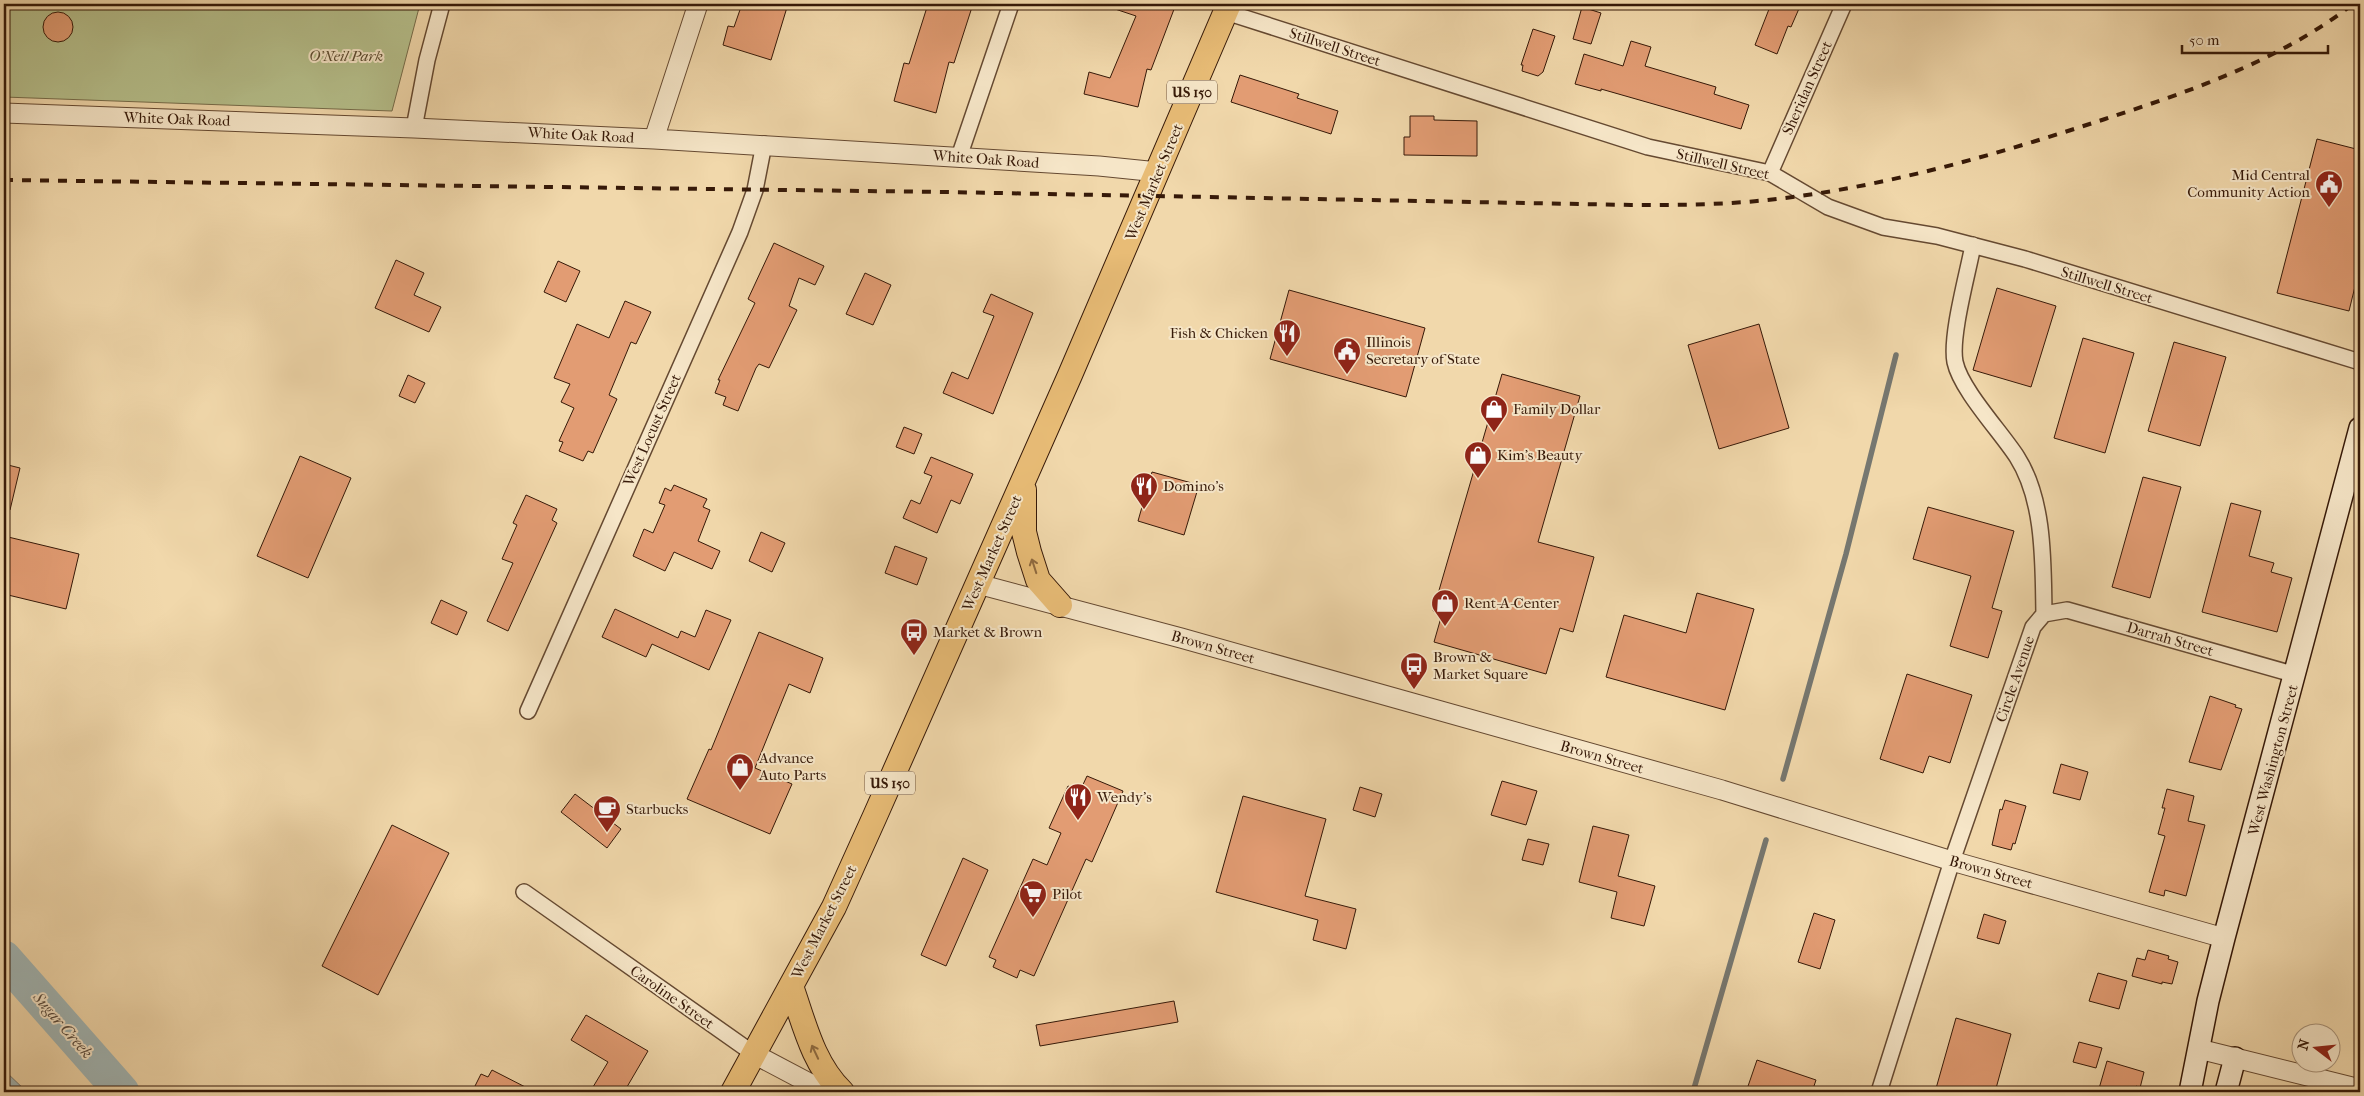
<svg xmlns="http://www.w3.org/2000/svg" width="2364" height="1096" viewBox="0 0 2364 1096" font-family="'IM FELL French Canon',serif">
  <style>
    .green { fill: #b6c08c; stroke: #766c4a }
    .water { fill: #a1b6b5; stroke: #767770 }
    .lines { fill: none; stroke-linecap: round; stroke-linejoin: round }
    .stream { stroke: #767770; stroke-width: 5.5 }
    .river { stroke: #a1b6b5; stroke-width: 35 }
    .building { fill: #e29c73; stroke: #361908 }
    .minor-casing { stroke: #654931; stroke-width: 18 }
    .tertiary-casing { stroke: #654931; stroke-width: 21 }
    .secondary-casing { stroke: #361908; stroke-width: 24 }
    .primary-casing { stroke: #361908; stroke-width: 26 }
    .minor { stroke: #f6e6c8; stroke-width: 15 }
    .tertiary { stroke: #f6e6c8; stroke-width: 19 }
    .secondary { stroke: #f6e6c8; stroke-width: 21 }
    .primary { stroke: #e8bc76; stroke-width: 24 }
    .rail { stroke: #361908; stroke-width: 4; stroke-dasharray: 9 9; stroke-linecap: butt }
    .oneway { stroke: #8f6a3f }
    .labels { text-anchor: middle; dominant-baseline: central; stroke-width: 4; stroke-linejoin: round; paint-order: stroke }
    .shield { fill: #f6e6c8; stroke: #705642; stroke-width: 1 }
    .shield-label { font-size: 14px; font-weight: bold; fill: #361908 }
    .street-label { font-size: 15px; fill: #361908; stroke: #f6e6c8 }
    .park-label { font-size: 15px; font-style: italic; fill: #5c4b30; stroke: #f6e6c8 }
    .poi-label { font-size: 15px; fill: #361908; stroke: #f6e6c8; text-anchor: start }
    .water-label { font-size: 16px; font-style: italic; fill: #56483c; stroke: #f6e6c8 }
  </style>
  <rect width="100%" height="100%" fill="#f1d8ab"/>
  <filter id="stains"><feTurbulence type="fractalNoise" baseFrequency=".004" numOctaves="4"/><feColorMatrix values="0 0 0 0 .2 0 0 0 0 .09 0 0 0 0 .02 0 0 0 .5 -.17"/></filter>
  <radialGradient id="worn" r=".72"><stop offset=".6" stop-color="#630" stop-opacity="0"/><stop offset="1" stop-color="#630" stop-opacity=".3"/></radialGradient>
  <path class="green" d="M4,4h416l-28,107 -388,-14z"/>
  <path class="water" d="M4,1070l23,22h-23z"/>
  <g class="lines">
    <path class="stream" d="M1783,779l63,-225 50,-199
      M1693,1092l73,-252"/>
    <path class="river" d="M4,958l118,134"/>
  </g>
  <path class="building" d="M742,4h46l-17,56 -48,-15 5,-19 6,1z
    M928,4h45l-19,59 -5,-1 -13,51 -42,-12 10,-38 5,1z
    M1106,4h70l-25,66 -4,-1 -9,38 -54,-13 5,-22 21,6 26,-62 -30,-10z
    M1771,4h30l-10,23 -3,-1 -11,28 -22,-9z
    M1582,7l19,6 -10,31 -18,-5z
    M43 27a15 15 0 1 1 30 0a15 15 0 1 1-30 0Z
    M1533,29l22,7 -12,36 -5,4 -16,-5 1,-6h-2z
    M1631,41l20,6 -6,19 71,21 -2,7 35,11 -8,24 -140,-40v2l-26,-7 9,-30 39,12z
    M1240,75l59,19 -2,4 41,13 -7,23 -100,-32z
    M1410,116h24v4l43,1v35l-73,-1v-18h6z
    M2317,139l43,11v116l-11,45 -72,-18z
    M774,243l50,23 -9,19 -16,-7 -10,28 8,4 -28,58 -10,-4 -3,4 -18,43 -15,-6 3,-8 -11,-4 5,-13h-2l37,-77 -7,-4z
    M396,260l28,13 -10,22 27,12 -12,25 -54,-24z
    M558,261l22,10 -14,31 -22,-10z
    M865,273l26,12 -18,40 -27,-11z
    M1997,288l59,18 -25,81 -58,-17z
    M1289,290l136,38 -19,69 -136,-38z
    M991,294l42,19 -40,101 -50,-21 9,-21 16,7 26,-63 -11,-4z
    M625,301l26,11 -15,32 -5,-2 -22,53 8,4 -13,29 -11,25 -5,-2 -5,10 -24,-10 4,-9 -4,-1 15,-33 -13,-6 9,-18 -16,-6 23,-54 32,14z
    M1759,324l30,104 -70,21 -31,-104z
    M2083,338l51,15 -29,100 -51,-15z
    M2174,342l52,15 -26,89 -52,-15z
    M1502,374l78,22 -42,146 56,15 -21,75 -13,-4 -14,46 -112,-32 8,-28 -9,-3z
    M408,375l17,8 -10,20 -16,-7z
    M904,427l18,7 -8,20 -18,-7z
    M300,456l51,22 -43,100 -51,-22z
    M931,457l42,17 -13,30 -9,-4 -14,33 -34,-15 8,-18 9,4 12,-28 -8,-3z
    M4,464l16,4 -10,42h-6z
    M1152,472l47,13 -15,50 -46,-14z
    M2143,477l38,10 -31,111 -38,-11z
    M674,485l33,14 -4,8 7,3 -12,31 22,10 -8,18 -38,-17 -9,19 -32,-15 11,-27 9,4 12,-28 -6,-2 6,-15 6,3z
    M526,495l31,14 -5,11 5,3 -49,108 -21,-10 26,-58 -11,-4 15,-34 -4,-2z
    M2231,503l30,8 -12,45 25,7 -3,9 21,6 -15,54 -75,-20z
    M1928,507l86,24 -22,77 10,3 -14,47 -38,-12 21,-70 -58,-17z
    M761,532l24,11 -13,29 -23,-11z
    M4,536l75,18 -13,55 -62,-15z
    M895,546l32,12 -10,27 -32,-12z
    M1697,593l57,16 -29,101 -119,-33 18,-62 62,18z
    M441,600l26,12 -10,23 -26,-12z
    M615,609l63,29 3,-7 14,6 11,-27 25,10 -22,50 -57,-26 -6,13 -44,-20z
    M759,632l64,26 -13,35 -21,-9 -34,84 37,16 -22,50 -83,-35 22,-50 2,1z
    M1907,674l65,21 -22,68 -21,-7 -6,17 -43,-14z
    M2210,696l26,9 -1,2 7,2 -21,61 -32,-8z
    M2061,764l27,8 -8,28 -27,-7z
    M1087,776l36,15 -31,71 -6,-3 -52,117 -14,-6 -3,8 -24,-11 3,-7 -7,-3 44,-98 14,6 14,-32 -12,-5 19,-42 12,5z
    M1502,781l35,10 -11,34 -35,-10z
    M1360,787l22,7 -7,23 -22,-7z
    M2167,789l27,7 -6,25 17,4 -19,71 -21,-6 -1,6 -15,-4 16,-56 -7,-2 7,-26h-3z
    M575,794l46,35 -14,19 -46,-36z
    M1243,796l83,23 -21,77 51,13 -10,40 -33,-9 5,-20 -102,-28z
    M2005,800l21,6 -11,38 -2,-1 -2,7 -19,-5 8,-36 2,1z
    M392,825l57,28 -71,142 -56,-29z
    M1593,826l36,9 -11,41 37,10 -11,40 -33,-8 6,-26 -38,-10z
    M1528,839l21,5 -6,21 -21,-5z
    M963,858l25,12 -42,96 -25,-11z
    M1814,913l21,7 -15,49 -22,-7z
    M1984,914l22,7 -7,23 -22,-6z
    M2148,950l21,6 -1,3 10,3 -6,22 -10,-2v2l-30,-8 5,-18 8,2z
    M2098,973l29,8 -8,28 -30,-8z
    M1174,1001l4,21 -138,24 -4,-21z
    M586,1015l62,36 -24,41h-34l18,-30 -37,-22z
    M1956,1018l55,16 -16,58h-60z
    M2079,1042l23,6 -6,20 -23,-6z
    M1757,1060l59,20 -4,12h-66z
    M2107,1061l37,11 -4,16 -4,-2 -2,6h-36z
    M492,1070l43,22h-63l9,-18 7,3z"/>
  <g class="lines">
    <g class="minor-casing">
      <path id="minor" d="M1226,12l422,135 122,26 58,34 55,20 54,9 88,23 335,103
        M414,128l13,-68 15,-56
        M959,157l52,-153
        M1770,173l74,-169
        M2044,614l23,-4 229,65
        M528,711l212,-479 15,-42 9,-46
        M524,892l230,162
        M1879,1092l73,-231 81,-234 11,-13c-1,-50 1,-113 -27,-157 -16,-25 -56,-67 -62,-95 -5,-26 13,-89 18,-117"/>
    </g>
    <g class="tertiary-casing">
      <path id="tertiary" d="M4,113l410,15 240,11 445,27 59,6
        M654,139l44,-135
        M978,584l203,54 541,152 230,71 272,77
        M2199,1049l161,40
        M754,1054l72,38"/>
    </g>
    <g class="secondary-casing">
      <path id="secondary" d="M2190,1092l18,-91 16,-63 136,-510
        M2226,1092l9,-34"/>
    </g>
    <g class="primary-casing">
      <path id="primary" d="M1024,490v42l5,20 9,28 22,25
        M791,986c13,37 22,78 51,106
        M733,1092l101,-185 41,-91 195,-441 159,-371"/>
    </g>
    <use href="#minor" class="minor"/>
    <use href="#tertiary" class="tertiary"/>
    <use href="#secondary" class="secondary"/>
    <use href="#primary" class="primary"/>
    <path class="rail" d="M4,180l940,12 687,13c42,0 84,0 126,-4 118,-11 235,-45 348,-82 86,-28 176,-59 248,-115"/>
  </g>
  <defs><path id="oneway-shaft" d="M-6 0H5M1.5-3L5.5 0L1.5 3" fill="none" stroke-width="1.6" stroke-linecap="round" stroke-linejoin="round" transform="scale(1.25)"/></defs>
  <g class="oneway">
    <use href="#oneway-shaft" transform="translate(1034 566) rotate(-108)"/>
    <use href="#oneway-shaft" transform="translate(815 1052) rotate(-115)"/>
  </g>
  <defs>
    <g id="civic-pin" transform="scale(1.4375)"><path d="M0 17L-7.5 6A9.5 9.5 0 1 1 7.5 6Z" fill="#8f2418" stroke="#f6e6c8"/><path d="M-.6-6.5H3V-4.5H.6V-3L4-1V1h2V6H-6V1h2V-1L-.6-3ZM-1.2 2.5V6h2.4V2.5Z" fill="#fff"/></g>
    <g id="restaurant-pin" transform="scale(1.4375)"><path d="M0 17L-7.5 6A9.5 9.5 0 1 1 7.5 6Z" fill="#8f2418" stroke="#f6e6c8"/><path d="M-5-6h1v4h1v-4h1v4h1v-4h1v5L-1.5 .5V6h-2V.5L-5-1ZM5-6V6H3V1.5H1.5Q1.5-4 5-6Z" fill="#fff"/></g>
    <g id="shop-pin" transform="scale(1.4375)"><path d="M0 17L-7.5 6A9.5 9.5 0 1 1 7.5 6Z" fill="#8f2418" stroke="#f6e6c8"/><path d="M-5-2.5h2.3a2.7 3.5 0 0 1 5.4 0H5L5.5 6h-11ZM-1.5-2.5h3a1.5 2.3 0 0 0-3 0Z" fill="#fff"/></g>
    <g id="bus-pin" transform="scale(1.4375)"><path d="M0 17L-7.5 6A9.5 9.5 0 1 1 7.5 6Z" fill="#8f2418" stroke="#f6e6c8"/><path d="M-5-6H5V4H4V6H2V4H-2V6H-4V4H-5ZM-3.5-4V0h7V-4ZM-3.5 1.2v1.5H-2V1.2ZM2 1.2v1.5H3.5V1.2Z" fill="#fff"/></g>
    <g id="cafe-pin" transform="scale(1.4375)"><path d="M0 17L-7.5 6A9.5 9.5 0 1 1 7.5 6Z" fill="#8f2418" stroke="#f6e6c8"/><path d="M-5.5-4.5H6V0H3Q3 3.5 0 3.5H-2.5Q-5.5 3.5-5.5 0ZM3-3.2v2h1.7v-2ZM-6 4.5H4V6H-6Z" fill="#fff"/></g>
    <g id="supermarket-pin" transform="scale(1.4375)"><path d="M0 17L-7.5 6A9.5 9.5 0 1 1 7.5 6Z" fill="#8f2418" stroke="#f6e6c8"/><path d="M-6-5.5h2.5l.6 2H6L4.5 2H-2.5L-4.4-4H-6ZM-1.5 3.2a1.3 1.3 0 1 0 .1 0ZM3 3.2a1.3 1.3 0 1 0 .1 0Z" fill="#fff"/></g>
  </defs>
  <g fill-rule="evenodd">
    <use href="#civic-pin" x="2329" y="184"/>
    <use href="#restaurant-pin" x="1287" y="333"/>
    <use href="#civic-pin" x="1347" y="351"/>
    <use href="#shop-pin" x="1494" y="409"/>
    <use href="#shop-pin" x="1478" y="455"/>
    <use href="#restaurant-pin" x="1144" y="486"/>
    <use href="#shop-pin" x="1445" y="603"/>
    <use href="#bus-pin" x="914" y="632"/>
    <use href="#bus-pin" x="1414" y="666"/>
    <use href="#shop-pin" x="740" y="767"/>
    <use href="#restaurant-pin" x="1078" y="797"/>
    <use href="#cafe-pin" x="607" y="809"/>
    <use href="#supermarket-pin" x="1033" y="894"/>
  </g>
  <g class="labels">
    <g class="shield">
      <rect x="1167" y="80.5" width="50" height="23" rx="4"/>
      <rect x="865" y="771.5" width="50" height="23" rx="4"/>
    </g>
    <g class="shield-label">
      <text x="1192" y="92">US 150</text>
      <text x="890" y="783">US 150</text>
    </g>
    <g class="street-label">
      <text transform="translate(1335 47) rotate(18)">Stillwell Street</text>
      <text transform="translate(1807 88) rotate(-66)">Sheridan Street</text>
      <text transform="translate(177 119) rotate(2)">White Oak Road</text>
      <text transform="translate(581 135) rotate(3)">White Oak Road</text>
      <text transform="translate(986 159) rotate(4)">White Oak Road</text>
      <text transform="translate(1723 164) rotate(13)">Stillwell Street</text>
      <text transform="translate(1154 182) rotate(-67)">West Market Street</text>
      <text transform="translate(2107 285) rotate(17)">Stillwell Street</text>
      <text transform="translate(652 430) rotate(-66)">West Locust Street</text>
      <text transform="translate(992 553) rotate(-66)">West Market Street</text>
      <text transform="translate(2170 639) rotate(16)">Darrah Street</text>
      <text transform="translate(1213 647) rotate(16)">Brown Street</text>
      <text transform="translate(2015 679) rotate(-71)">Circle Avenue</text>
      <text transform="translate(1602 757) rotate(16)">Brown Street</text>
      <text transform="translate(2273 760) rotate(-75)">West Washington Street</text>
      <text transform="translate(1991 872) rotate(16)">Brown Street</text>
      <text transform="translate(824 922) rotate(-63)">West Market Street</text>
      <text transform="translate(672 997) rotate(35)">Caroline Street</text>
    </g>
    <g class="park-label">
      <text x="346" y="56">O'Neil Park</text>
    </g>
    <g class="poi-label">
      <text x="2310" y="175" text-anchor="end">Mid Central<tspan x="2310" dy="17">Community Action</tspan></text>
      <text x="1268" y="333" text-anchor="end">Fish &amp; Chicken</text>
      <text x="1366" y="342">Illinois<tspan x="1366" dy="17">Secretary of State</tspan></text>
      <text x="1513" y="409">Family Dollar</text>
      <text x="1497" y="455">Kim's Beauty</text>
      <text x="1163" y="486">Domino's</text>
      <text x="1464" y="603">Rent-A-Center</text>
      <text x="933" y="632">Market &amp; Brown</text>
      <text x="1433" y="657">Brown &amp;<tspan x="1433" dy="17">Market Square</tspan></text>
      <text x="759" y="758">Advance<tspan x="759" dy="17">Auto Parts</tspan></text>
      <text x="1097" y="797">Wendy's</text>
      <text x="626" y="809">Starbucks</text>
      <text x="1052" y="894">Pilot</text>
    </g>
    <g class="water-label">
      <text transform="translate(63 1025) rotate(49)">Sugar Creek</text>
    </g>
  </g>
  <rect width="2364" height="1096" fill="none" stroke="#f1d8ab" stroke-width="20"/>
  <rect x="5" y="5" width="2354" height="1086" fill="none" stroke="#361908" stroke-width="2.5"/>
  <rect x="10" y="10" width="2344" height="1076" fill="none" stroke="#361908"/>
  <g transform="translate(2316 1048) rotate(286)"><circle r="24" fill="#f6e6c8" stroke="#a9947b"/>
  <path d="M0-4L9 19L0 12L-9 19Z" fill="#8f2418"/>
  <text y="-8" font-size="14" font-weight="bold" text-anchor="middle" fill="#361908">N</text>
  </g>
  <path d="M2182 45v8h146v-8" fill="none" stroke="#361908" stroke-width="2.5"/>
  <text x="2189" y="45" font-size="15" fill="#361908" stroke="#f6e6c8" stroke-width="4" paint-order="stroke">50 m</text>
  <rect width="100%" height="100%" filter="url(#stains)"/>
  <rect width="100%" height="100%" fill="url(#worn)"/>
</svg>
